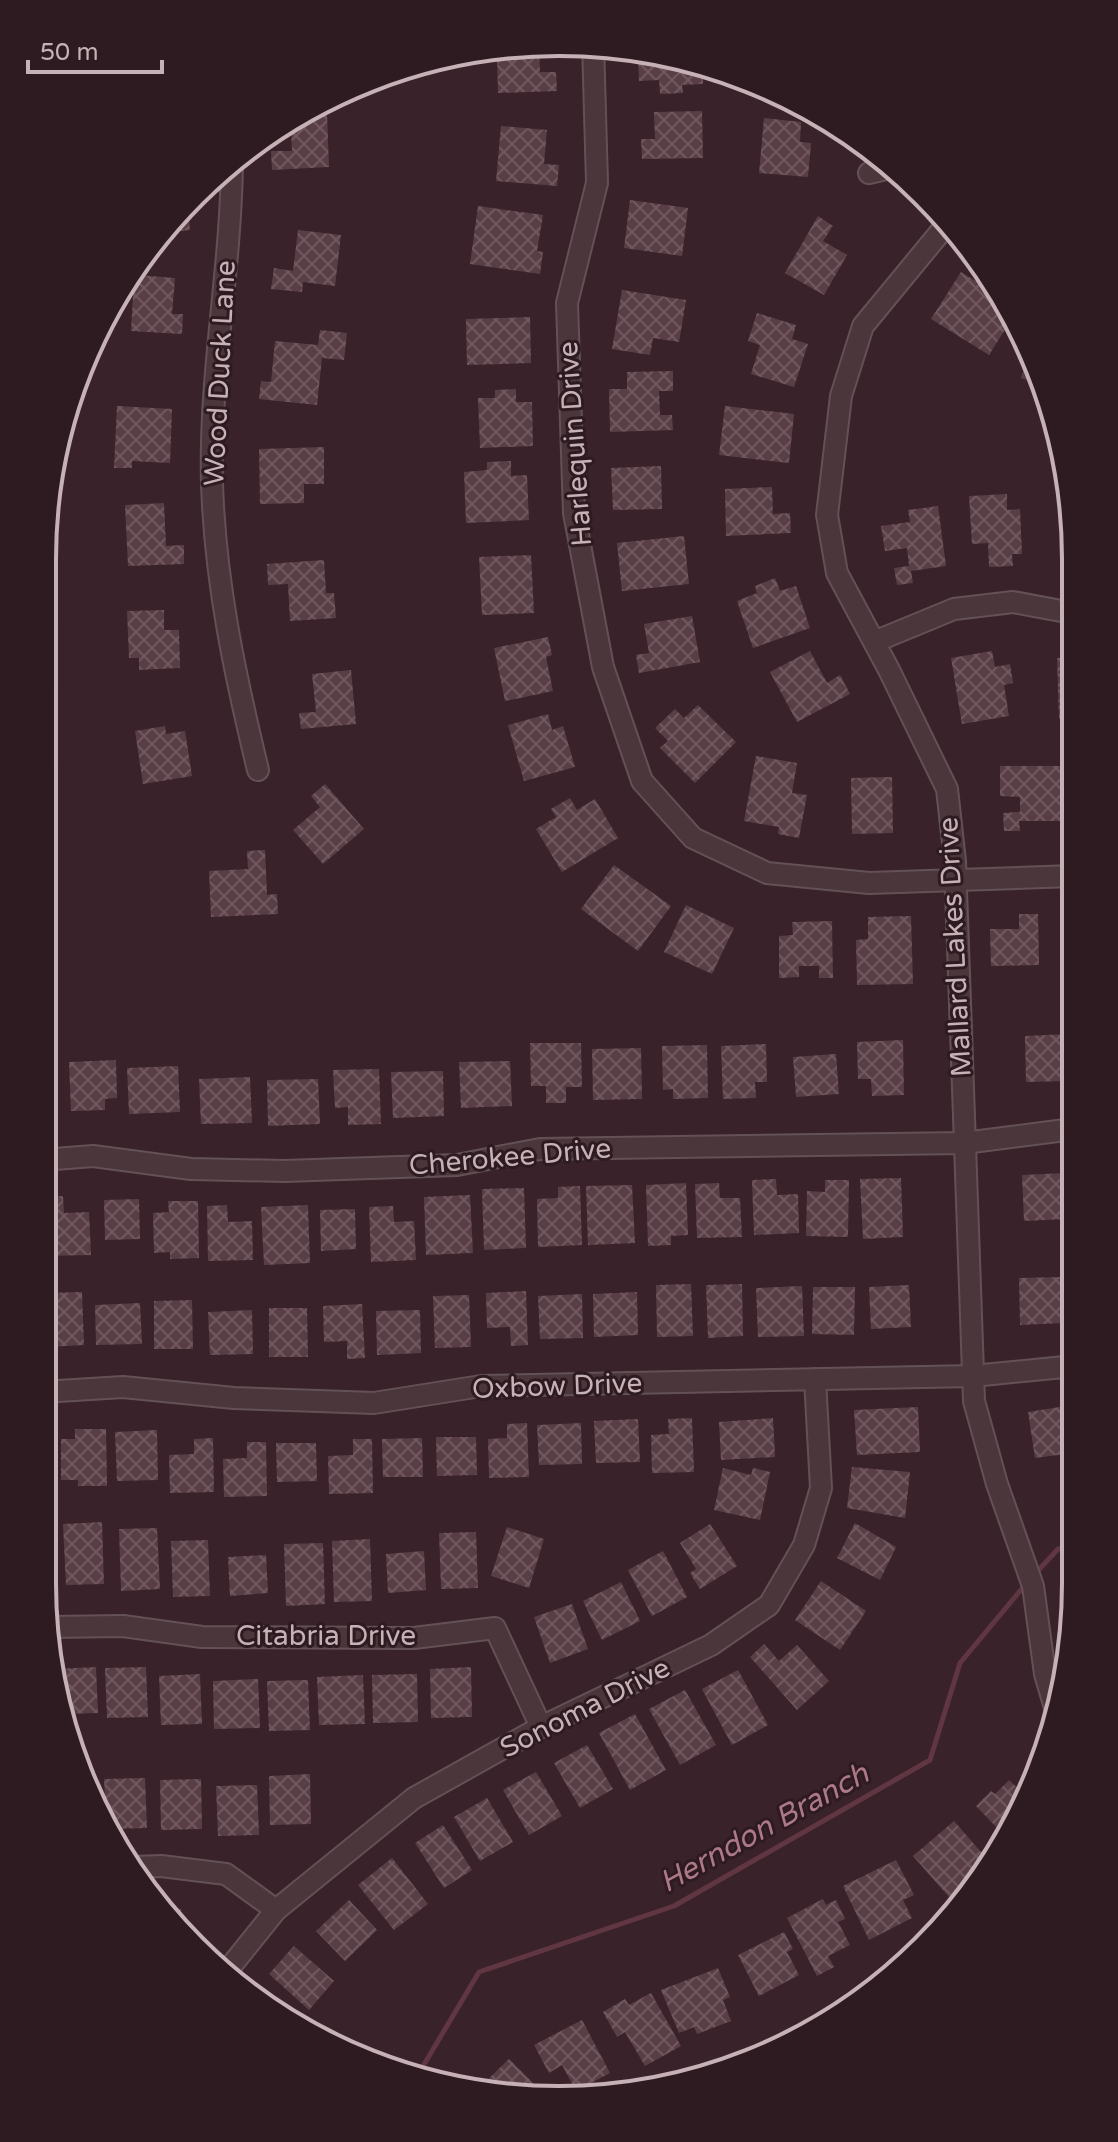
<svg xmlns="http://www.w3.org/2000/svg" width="1118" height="2142" viewBox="0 0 1118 2142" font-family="'Varela Round',sans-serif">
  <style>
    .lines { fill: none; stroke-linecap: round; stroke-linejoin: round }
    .stream { stroke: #603642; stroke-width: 5 }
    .building { fill: url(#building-cross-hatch) }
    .minor-casing { stroke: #645156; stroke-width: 24 }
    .minor { stroke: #4a363b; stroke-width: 20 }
    .labels { text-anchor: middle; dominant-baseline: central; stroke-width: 6; stroke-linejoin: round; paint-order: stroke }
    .street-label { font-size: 28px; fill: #c6b1b6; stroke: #2e1b21 }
    .water-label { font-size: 30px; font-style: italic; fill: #ad7989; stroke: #2e1b21 }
    .rim { fill: none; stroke: #c6b1b6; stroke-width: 4 }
  </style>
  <defs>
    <pattern id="building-cross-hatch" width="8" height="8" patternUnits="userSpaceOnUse" patternTransform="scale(2)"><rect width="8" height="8" fill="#593e46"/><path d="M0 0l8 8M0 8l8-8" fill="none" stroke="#6f585e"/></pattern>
  </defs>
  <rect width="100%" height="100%" fill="#392229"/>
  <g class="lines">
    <path class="stream" d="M1034,1575l24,-26 17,-3
      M416,2078l63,-106 195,-66 256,-146 30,-97 65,-78"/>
  </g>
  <path class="building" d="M539,50l1,22h16l1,19 -59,2 -1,-37z
    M638,55l65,18v11l-21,1 1,8 -23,1 -1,-14 -20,1z
    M702,111l1,47 -61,1 -1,-20h14l-1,-27z
    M317,113h10l2,54 -57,3 -1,-19h21l-1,-23z
    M764,118l37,4 -1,20 11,1 -3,34 -49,-4z
    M501,126l46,4 -3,34 15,1 -2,21 -61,-5z
    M630,200l58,8 -6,48 -58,-8z
    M478,206l65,9 -6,36 6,1 -3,22 -70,-10z
    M188,209l2,21 -19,2z
    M818,216l15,10 -10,15 24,14 -23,40 -39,-22z
    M298,230l43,5 -6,51 -32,-4 -1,10 -31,-3 3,-21 19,3z
    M961,272l42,26 10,19 -24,38 -58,-36z
    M138,275l37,3 -3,36h11l-1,20 -51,-3 3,-52z
    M622,290l64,10 -7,42 -26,-4 -3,17 -38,-6z
    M757,313l39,12 -4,14 16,5 -14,43 -43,-13 9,-29 -12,-4z
    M530,317l1,46 -64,2 -1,-46z
    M320,330l27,3 -3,27 -22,-2 -5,47 -58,-6 2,-18 10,1 4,-41 43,4z
    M1029,348l8,14 6,23 -22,-7z
    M673,371v20h-14l1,24h12l1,15 -63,2 -1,-43h18v-17z
    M516,389v13h16l1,44 -53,2 -2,-50h17v-8z
    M117,406l55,3 -2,54 -38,-2v7h-18z
    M725,406l69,8 -5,49 -70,-8z
    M324,447v37h-20v19l-44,1 -1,-55z
    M511,461v15l16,-1 2,45 -63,3 -2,-51 23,-2v-8z
    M661,466l1,43 -49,1 -2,-42z
    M772,487l1,27 17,-1 1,20 -65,3 -1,-47z
    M1007,494v16l13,-1 2,45h-10l1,12 -24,1 -1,-24 -16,1 -3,-48z
    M164,503l2,43 18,-1v19l-56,2 -3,-61z
    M938,506l8,60 -35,5 2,12 -16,2 -3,-17 15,-2 -2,-18 -22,3 -4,-25 29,-4 -2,-12z
    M1061,522h11v46h-9z
    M684,536l5,48 -67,7 -5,-48z
    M531,555l3,58 -52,2 -3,-58z
    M324,560l2,33h8l2,25 -46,3 -2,-37 -20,1 -1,-21z
    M775,578l5,13 16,-5 14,42 -57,20 -16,-47 20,-8 -2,-7z
    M164,610v20h15l1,38 -41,2v-12h-10l-2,-47z
    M692,616l8,46 -61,11 -3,-18 13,-2 -5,-29z
    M548,637l4,18 -6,2 7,34 -48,10 -11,-53z
    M810,651l17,32 13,-8 10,19 -53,28 -27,-50z
    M992,651l3,16 15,-3 3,19 -9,2 5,31 -47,8 -11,-66z
    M1057,658h14l1,61h-13z
    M351,670l5,54 -55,5 -2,-16 17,-1 -4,-38z
    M698,705l38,37 -41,41 -35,-35 8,-7 -13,-13 20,-19 9,9z
    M548,714l4,16 11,-4 12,41 -51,14 -16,-56z
    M165,726l1,8 19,-3 7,45 -49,8 -8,-53z
    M756,756l41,7 -5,30 15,2 -8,43 -21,-4 1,-7 -35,-6z
    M1000,766h60v55h-41l1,10h-16l-1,-18 17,-1v-15l-20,-1z
    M892,777l1,56 -41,1 -1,-56z
    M325,784l39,45 -41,35 -30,-34 27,-23 -9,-11z
    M570,798l7,12 18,-11 23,39 -56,34 -26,-43 20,-12 -5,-8z
    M265,850l2,45 10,-1 1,20 -67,3 -2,-46 39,-2 -1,-18z
    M614,865l57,41 -33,45 -57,-42z
    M686,905l48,23 -22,46 -48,-22z
    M1019,914h19l1,51 -48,1 -1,-37h29z
    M911,916l2,68 -56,1 -1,-45 12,-1v-22z
    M832,921l1,57h-14v-12h-20v11l-20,1v-42l14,-1 -1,-13z
    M1068,1034l1,47 -43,1 -1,-46z
    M903,1040l1,55 -32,1 -1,-17h-13l-1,-37z
    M530,1043h51l1,44h-16v16h-20v-17h-15z
    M766,1044l1,38h-12l1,16 -33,1 -2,-53z
    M707,1045l1,53 -35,1v-10l-10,1 -1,-44z
    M641,1048l1,51 -49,1 -1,-51z
    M836,1054l3,40 -43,3 -3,-40z
    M43,1060h8l1,37 -10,1z
    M116,1060l1,38 -12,1v11l-34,1 -2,-49z
    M510,1061l2,45 -51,2 -2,-46z
    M178,1066l2,46 -51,2 -2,-46z
    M379,1069l2,55 -33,1v-18l-13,1 -2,-38z
    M443,1071l1,45 -51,2 -2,-46z
    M250,1077l2,46 -51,1 -2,-45z
    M318,1079l2,45 -52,2 -1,-46z
    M1065,1173l2,46 -43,2 -2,-46z
    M901,1178l2,59 -40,2 -3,-60z
    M776,1179l1,16 21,-1 1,39 -45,2 -2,-55z
    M825,1180h24l-1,57 -42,-1 1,-45 18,1z
    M686,1183l2,52 -17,1v9l-23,1 -2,-61z
    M719,1183l1,15h20l2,39 -45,1 -2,-54z
    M632,1185l3,58 -47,2 -2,-59z
    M580,1186l2,59 -44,2 -1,-48 21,-1v-11z
    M524,1188l2,60 -42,2 -2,-61z
    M470,1195l3,58 -47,2 -2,-58z
    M63,1196l1,17 25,-1 2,43 -46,1 -2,-59z
    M139,1199l1,40 -35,1 -1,-40z
    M168,1201h30l1,57 -29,1v-7l-16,1 -1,-40 16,-1z
    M227,1205l1,17 24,-1 1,39 -45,1 -1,-55z
    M308,1205l2,58 -46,2 -3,-58z
    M393,1206l1,16 20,-1 2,39 -45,2 -2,-55z
    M355,1209l1,40 -35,2 -1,-41z
    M1062,1277l1,46 -43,2 -1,-47z
    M691,1284l2,52 -36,1 -1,-52z
    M742,1284l1,52 -35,2 -2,-53z
    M909,1285l2,42 -40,2 -2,-42z
    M802,1286l2,50 -46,1 -2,-49z
    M813,1287h42l-1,48 -42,-1z
    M526,1291l2,54 -17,1 -1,-19 -23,1 -1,-35z
    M82,1292l2,53 -38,2 -2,-54z
    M637,1292l1,43 -44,2 -1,-43z
    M582,1294l1,44 -43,1 -2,-43z
    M469,1295l2,52 -36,1 -2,-52z
    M192,1300l1,49h-39v-48z
    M140,1303l2,41 -46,1 -1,-40z
    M362,1304l3,54 -18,1v-18l-23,1 -1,-36z
    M269,1308h38l1,49h-39z
    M252,1310l1,44 -43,1 -2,-43z
    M420,1310l1,43 -44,2 -1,-44z
    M1066,1406l7,47 -38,5 -7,-46z
    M918,1407l2,45 -63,3 -3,-45z
    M692,1418l2,54 -42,1 -1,-38 18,-1 -1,-15z
    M773,1418l2,39 -54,3 -2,-38z
    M638,1419l2,43 -44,1 -2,-42z
    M527,1423l2,54 -40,1 -1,-39 19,-1v-14z
    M581,1423l1,41 -43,1 -2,-40z
    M75,1429h31l1,57h-29v-6h-17v-41h14z
    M52,1430l2,55h-12v-54z
    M157,1430l1,50 -41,1 -2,-49z
    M436,1437h40l1,38 -40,1z
    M213,1438l1,54 -44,1 -1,-38 25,-1v-15z
    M422,1438l1,39h-40l-1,-38z
    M353,1439h19l1,54 -44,1 -1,-38 25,-1z
    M247,1442h19l1,54 -43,1 -1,-38 24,-1z
    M276,1443h40l1,38 -40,1z
    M852,1467l58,5 -5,46 -58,-10z
    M723,1468l28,7 2,-7 17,4 -10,48 -46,-10z
    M102,1522l2,62 -38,1 -3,-61z
    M855,1523l41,24 -16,33 -43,-22z
    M710,1524l27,42 -37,23 -10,-16 6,-4 -16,-26z
    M507,1527l37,12 -15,49 -38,-12z
    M157,1528l3,61 -39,2 -2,-62z
    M476,1532l2,56 -37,1 -2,-56z
    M370,1539l2,62 -38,1 -2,-61z
    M208,1540l2,56 -37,1 -2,-56z
    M323,1543l2,61 -39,2 -2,-62z
    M52,1545l3,39 -13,1v-39z
    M424,1551l2,39 -38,3 -2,-39z
    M663,1551l24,46 -35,19 -24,-46z
    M266,1555l2,38 -38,3 -2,-39z
    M821,1581l45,30 -26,39 -45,-30z
    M621,1582l19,39 -38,19 -19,-39z
    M572,1604l16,45 -38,14 -16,-46z
    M764,1644l15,17 18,-16 32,36 -32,29 -47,-53z
    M96,1667l2,46 -34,1 -8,-45z
    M146,1667l2,50 -41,1 -2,-50z
    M471,1667l1,50 -41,1 -1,-49z
    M738,1670l30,55 -36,20 -30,-56z
    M200,1674l2,50 -41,1 -2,-49z
    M417,1674l1,48 -45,1 -1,-48z
    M363,1675l2,49 -46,1 -2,-48z
    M258,1679l2,49 -46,1 -1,-48z
    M308,1680l2,50 -41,1 -2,-50z
    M685,1690l31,55 -36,20 -31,-56z
    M635,1714l31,56 -36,20 -31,-57z
    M587,1745l26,44 -33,19 -26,-45z
    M536,1772l26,44 -33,19 -26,-45z
    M310,1774l1,50 -41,1 -1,-49z
    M145,1778l2,50 -35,1 -6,-12 -2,-38z
    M201,1779l1,50 -41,1 -1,-50z
    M1009,1780l19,18 -6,14 -17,24 -29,-30 15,-15 4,3z
    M257,1785l2,50 -41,1 -2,-50z
    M487,1798l26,44 -33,19 -26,-44z
    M954,1821l34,39 -39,37 -36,-41z
    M443,1825l29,45 -28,18 -29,-45z
    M392,1858l36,46 -34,26 -36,-45z
    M896,1860l18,35 -11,5 9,18 -43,22 -26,-54z
    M823,1899l3,6 10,-5 9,19 -7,3 12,23 -22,11 6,11 -17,9 -30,-58z
    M349,1900l28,30 -32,31 -29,-30z
    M181,1909l1,20 -20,-19z
    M784,1932l9,17 -6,3 12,23 -40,21 -21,-41z
    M294,1946l40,35 -25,29 -40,-36z
    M718,1968l12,29 -7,3 8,21 -34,13 -3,-7 -15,6 -18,-43z
    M253,1986l52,36 -4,4 -29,-13 -23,-21z
    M651,1993l30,53 -36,20 -20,-34 -8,5 -14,-25 22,-13 4,6z
    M582,2020l28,53 -34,18 -14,-26 -13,8 -15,-28z
    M509,2059l30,30 -5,4 -55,-5z"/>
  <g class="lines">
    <g class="minor-casing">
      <path id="minor" d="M593,43l4,140 -30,120 7,210 29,154 39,114 51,57 74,35 102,10 204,-7
        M232,162c-1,108 -23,214 -20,321 3,99 23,192 46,287
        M869,173l26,-6
        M947,224l-84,102 -22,70 -14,119 10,58 52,97 58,119 8,72 19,540 23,83 36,102 12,88 13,44
        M874,642l80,-33 59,-7 59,11
        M42,1160l51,-4 98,13 94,2 172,-6 83,-16 424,-6 109,-14
        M42,1392l81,-5 111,11 140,5 107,-17 492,-10 101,-10
        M49,1627l74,-1 79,11 212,1 81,-10 46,99
        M133,1867l28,-1 65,8 50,36
        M227,1971l49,-61 138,-112 127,-71 170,-82 58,-40 35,-60 17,-57 -6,-109
        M768,2052l30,-13"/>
    </g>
    <use href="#minor" class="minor"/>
  </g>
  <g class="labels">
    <g class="street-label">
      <text transform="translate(220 373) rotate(-87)">Wood Duck Lane</text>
      <text transform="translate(575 444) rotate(-94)">Harlequin Drive</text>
      <text transform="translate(955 947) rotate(-93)">Mallard Lakes Drive</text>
      <text transform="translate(510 1157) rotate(-5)">Cherokee Drive</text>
      <text transform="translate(557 1386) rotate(-2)">Oxbow Drive</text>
      <text x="326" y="1636">Citabria Drive</text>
      <text transform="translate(585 1708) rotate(-27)">Sonoma Drive</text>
    </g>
    <g class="water-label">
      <text transform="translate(764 1828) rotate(-29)">Herndon Branch</text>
    </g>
  </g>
  <path d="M0 0H1118V2142H0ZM559 56H559A503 503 0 0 1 1062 559V1583A503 503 0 0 1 559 2086H559A503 503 0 0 1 56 1583V559A503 503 0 0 1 559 56Z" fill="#2e1b21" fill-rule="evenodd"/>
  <path class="rim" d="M559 56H559A503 503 0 0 1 1062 559V1583A503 503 0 0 1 559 2086H559A503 503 0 0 1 56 1583V559A503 503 0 0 1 559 56Z"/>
  <path d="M28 60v12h134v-12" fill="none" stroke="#c6b1b6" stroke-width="4"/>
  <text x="40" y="60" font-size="24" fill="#c6b1b6" stroke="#2e1b21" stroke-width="6" paint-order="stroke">50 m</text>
</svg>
